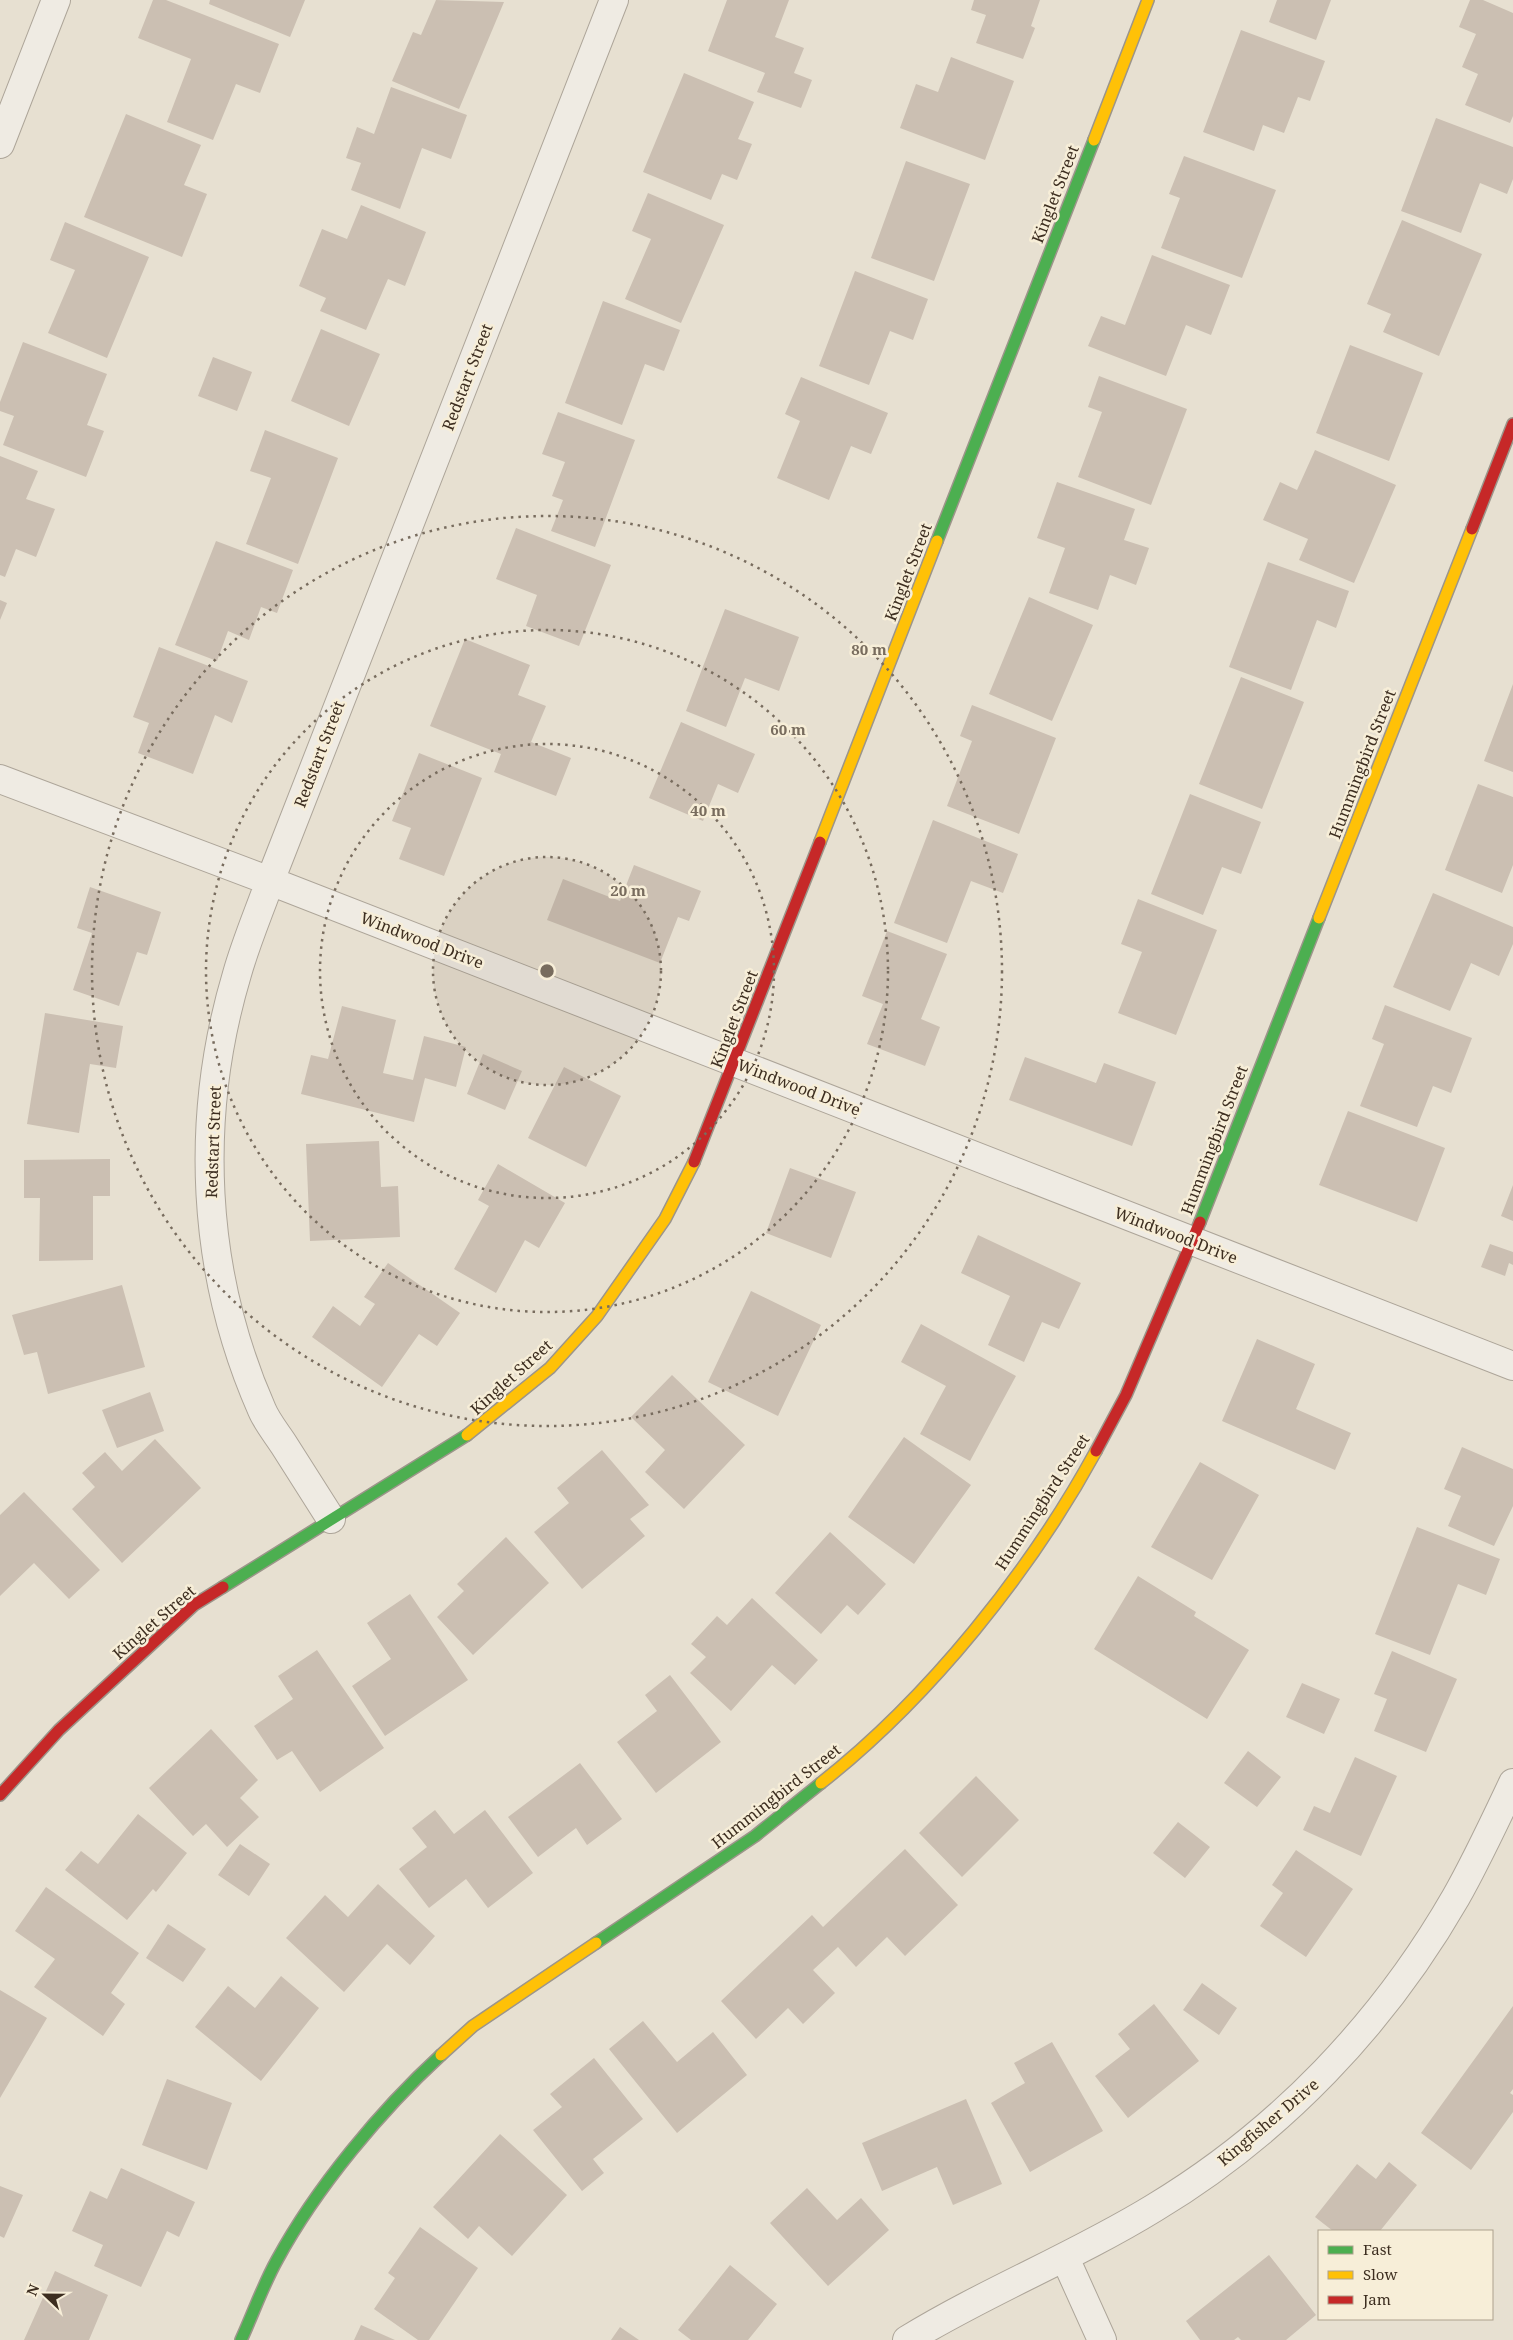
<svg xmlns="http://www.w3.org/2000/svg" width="1513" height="2340" viewBox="0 0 1513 2340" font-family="'Noto Serif',serif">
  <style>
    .building { fill: #cbbfb2 }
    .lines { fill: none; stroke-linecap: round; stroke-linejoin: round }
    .street-casing { stroke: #ada599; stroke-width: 30 }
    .fast-casing { stroke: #9c958a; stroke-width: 14 }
    .slow-casing { stroke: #9c958a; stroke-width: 14 }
    .jam-casing { stroke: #9c958a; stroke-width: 14 }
    .street { stroke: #efebe3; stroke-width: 28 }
    .fast { stroke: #4caf50; stroke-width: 11 }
    .slow { stroke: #ffc107; stroke-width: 11 }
    .jam { stroke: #c62828; stroke-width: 11 }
    .ring { fill: none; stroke: #786c5e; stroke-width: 2.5; stroke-dasharray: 2.5 5 }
    .labels { text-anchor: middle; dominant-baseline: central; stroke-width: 5; stroke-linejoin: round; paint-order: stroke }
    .street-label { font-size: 16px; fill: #3d2e20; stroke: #f7eed8 }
    .centre { fill: #786c5e; stroke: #f7eed8; stroke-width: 2.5 }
    .ring-label { font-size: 15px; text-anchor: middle; font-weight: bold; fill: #786c5e; stroke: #f7eed8; stroke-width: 5; stroke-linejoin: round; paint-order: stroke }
  </style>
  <rect width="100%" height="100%" fill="#e7e0d1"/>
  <path class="building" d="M153,0h13l113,44 -19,49 -24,-9 -23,56 -46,-18 24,-63 -53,-21z
    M210,0h95l-15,37 -81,-33z
    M436,0l68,2 -45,107 -67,-28 21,-49 8,3z
    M727,0h62l-14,37 29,11 -10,25 18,7 -11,28 -44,-16 8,-19 -57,-22z
    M974,0h66l-9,26 4,2 -12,31 -47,-16 10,-28 -15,-5z
    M1277,0h54l-15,40 -47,-18z
    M1470,0h13l30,13v103l-3,7 -45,-18 13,-31 -16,-7 14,-33 -17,-7z
    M1241,30l84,31 -15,40 -12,-4 -14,36 -21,-8 -9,26 -51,-19z
    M951,57l63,24 -29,79 -85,-32 16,-44 22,8z
    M684,73l70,29 -16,37 14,5 -15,36 -15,-6 -11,26 -68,-28z
    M391,87l76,28 -16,44 -29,-11 -22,61 -49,-19 10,-27 -15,-5 11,-31 17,7z
    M126,114l75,31 -17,40 23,9 -25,63 -98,-40z
    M1436,118l77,29v32l-6,15 -27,-11 -19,50 -60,-22z
    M1184,156l92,34 -34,88 -81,-30 19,-50 -11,-4z
    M906,161l64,23 -36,97 -63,-23z
    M648,193l76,32 -43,98 -56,-24 26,-60 -19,-8z
    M361,205l65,27 -21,54 -17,-7 -22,51 -46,-19 6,-13 -27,-12 23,-57 25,10z
    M1402,220l80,34 -43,102 -56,-24 8,-18 -24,-10z
    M65,222l84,35 -42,101 -59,-25 27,-63 -25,-10z
    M1152,255l78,30 -19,50 -25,-10 -20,51 -78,-30 13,-30 24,9z
    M855,271l73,28 -15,41 -23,-9 -21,54 -50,-19z
    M603,301l77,29 -16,41 -19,-7 -23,61 -57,-22z
    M321,329l59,25 -31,72 -58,-25z
    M23,342l84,32 -20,51 17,6 -18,46 -83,-32 11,-29 -14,-5v-9z
    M1350,345l73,28 -34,88 -73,-28z
    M213,357l39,15 -15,39 -39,-15z
    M1099,376l88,33 -36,96 -73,-28 24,-65 -14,-5z
    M801,377l87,36 -17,41 -20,-8 -22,54 -52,-22 23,-57 -15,-7z
    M558,412l77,28 -40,107 -44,-16 12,-31 -11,-4 13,-34 -23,-8z
    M265,430l73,28 -40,106 -52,-20 25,-66 -21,-7z
    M1315,450l81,35 -42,98 -55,-23 9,-21 -45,-19 17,-38 17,8z
    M0,456l38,15 -12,28 29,10 -19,48 -20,-8 -11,28 -5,-2z
    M1057,482l78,27 -11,31 25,8 -13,37 -26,-10 -12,35 -49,-17 16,-45 -28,-10z
    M516,528l95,37 -32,81 -53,-20 11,-31 -41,-16z
    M216,541l77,29 -16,43 -16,-6 -12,33 -21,-9 -11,30 -42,-16z
    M1268,562l81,29 -13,37 -19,-8 -26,70 -62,-23z
    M1029,597l64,28 -41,96 -63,-27z
    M0,600l7,3 -7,17z
    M725,609l74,28 -20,54 -34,-13 -19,49 -40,-16z
    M465,639l65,26 -12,30 28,11 -15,36 40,16 -15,38 -62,-24 7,-18 -71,-28z
    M159,647l89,34 -16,42 -17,-8 -22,59 -55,-21 11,-30 -16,-6z
    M1241,677l63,25 -42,107 -63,-25z
    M1513,684v88l-29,-11z
    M972,705l84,33 -37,96 -72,-28 25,-65 -12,-5z
    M681,722l74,32 -17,39 -20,-9 -15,37 -54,-23z
    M419,753l63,25 -38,98 -45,-17 12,-31 -19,-7z
    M1478,784l35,13v68l-11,28 -57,-23z
    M1190,794l71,28 -20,52 -19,-7 -19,48 -52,-21z
    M933,820l85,34 -15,39 -32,-12 -24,62 -53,-20z
    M634,865l67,26 -12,30 -11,-4 -18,46 -113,-43 16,-41 57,22z
    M90,887l71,25 -14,43 -10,-3 -18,54 -46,-16 19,-57 -15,-5z
    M1433,893l80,34v17l-14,32 -28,-13 -21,48 -57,-24z
    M1138,899l79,31 -41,105 -58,-22 24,-61 -21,-8z
    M887,931l60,23 -26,65 19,8 -15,39 -58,-22 16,-40 -21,-8z
    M1385,1005l87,33 -21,55 -18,-7 -16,41 -57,-21 24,-62 -12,-5z
    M342,1006l54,14 -13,53 30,7 11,-44 42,11 -10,40 -31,-9 -11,44 -113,-28 10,-39 17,4z
    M45,1013l78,13 -7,42 -26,-4 -11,69 -52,-9z
    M483,1054l39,17 -17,39 -38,-16z
    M1025,1057l71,26 8,-20 52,19 -24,64 -123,-46z
    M564,1067l57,29 -35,71 -58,-29z
    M1348,1111l97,37 -28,74 -98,-37z
    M379,1141l2,46 17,-1 2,51 -90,4 -4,-97z
    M110,1159v37h-17v64l-54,1 1,-63h-16v-38z
    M498,1164l67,39 -26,45 -14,-8 -29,53 -42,-24 35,-63 -11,-6z
    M790,1168l66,24 -25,66 -65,-25z
    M1513,1185v36l-12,-5z
    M978,1235l103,48 -22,46 -17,-7 -18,40 -36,-17 22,-49 -49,-23z
    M1490,1244l23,8v13l-4,-2 -4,13 -24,-9z
    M388,1263l72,50 -23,33 -18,-12 -37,53 -70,-50 21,-31 27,20 15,-22 -11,-7z
    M122,1285l23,82 -97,27 -11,-42 -13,3 -12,-40z
    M751,1291l70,34 -43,91 -70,-34z
    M921,1324l95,52 -46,85 -50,-27 26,-48 -45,-24z
    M1257,1339l58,25 -19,45 55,24 -16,37 -113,-49z
    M672,1375l73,70 -61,64 -39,-37 20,-22 -34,-33z
    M150,1392l14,39 -47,17 -15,-38z
    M904,1437l67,48 -57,79 -66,-47z
    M155,1439l46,49 -79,75 -50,-54 23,-22 -13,-14 23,-21 17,19z
    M1462,1447l51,22v37l-19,40 -46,-20 13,-30 -17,-7z
    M602,1450l47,55 -19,14 15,17 -63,53 -48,-57 35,-29 -12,-15z
    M1200,1462l59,33 -47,85 -61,-33z
    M24,1492l76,78 -31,29 -35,-36 -34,33v-81z
    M1417,1527l83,32 -14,36 -28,-11 -28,71 -55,-21z
    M830,1532l56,52 -28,31 -11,-10 -26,29 -46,-41z
    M506,1537l43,46 -76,72 -36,-38 27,-26 -7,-7z
    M1138,1576l58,36 -2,4 55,34 -42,69 -113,-70z
    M410,1594l58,86 -83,56 -33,-50 39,-27 -24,-36z
    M752,1598l66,62 -23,25 -23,-20 -41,46 -41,-38 16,-16 -15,-13 26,-28 10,9z
    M317,1650l67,98 -64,44 -28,-41 -15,9 -23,-34 39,-27 -15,-23z
    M1392,1651l65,28 -31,73 -52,-21 13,-32 -13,-5z
    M670,1675l51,67 -65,51 -39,-51 40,-31 -12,-16z
    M1302,1683l38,16 -16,35 -38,-17z
    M211,1729l47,51 -18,18 19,19 -32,30 -21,-23 -13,12 -44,-48z
    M1248,1751l33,26 -24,30 -33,-24z
    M1355,1757l42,19 -36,80 -58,-26 11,-24 16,7z
    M580,1763l42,56 -35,26 -11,-17 -38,29 -30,-40z
    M976,1776l43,44 -57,57 -43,-44z
    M435,1810l19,24 31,-24 48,63 -45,35 -22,-29 -37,29 -30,-39 28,-22 -15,-19z
    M138,1814l49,39 -31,39 -3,-3 -26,31 -62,-50 16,-19 17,13z
    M1178,1822l32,25 -25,31 -32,-25z
    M240,1844l30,20 -21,32 -31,-21z
    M905,1849l53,56 -53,51 -18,-19 -31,30 -18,-20 -25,23 22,23 -32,31 -15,-16 -32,31 -35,-38 91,-86 11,12z
    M1296,1850l57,39 -47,68 -46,-31 23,-33 -11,-8z
    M378,1884l57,52 -25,29 -23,-21 -43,48 -58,-54 39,-43 23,22z
    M46,1887l93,66 -28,40 14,11 -22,32 -69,-49 21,-28 -40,-28z
    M168,1924l38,25 -23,33 -37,-24z
    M281,1976l38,32 -58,73 -66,-54 33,-41 27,22z
    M1202,1983l35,25 -18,27 -36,-25z
    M0,1990l47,28 -47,80z
    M1154,2004l45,57 -71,57 -33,-42 35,-27 -12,-15z
    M1513,2006v83l-3,4 3,2v17l-42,58 -50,-37z
    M643,2021l34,41 36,-30 34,43 -70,58 -68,-84z
    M1052,2042l51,89 -73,41 -39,-69 34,-20 -11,-20z
    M594,2058l49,61 -50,40 11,14 -22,18 -49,-61 29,-23 -12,-13z
    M167,2079l65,24 -25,67 -65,-25z
    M966,2099l36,85 -49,21 -16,-38 -55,24 -20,-48z
    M500,2134l67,61 -55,61 -33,-30 -11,13 -35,-32z
    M1389,2162l28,23 -37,46h-47l-18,-14 42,-53 19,15z
    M121,2168l74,34 -16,35 -12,-6 -26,56 -47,-21 9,-21 -31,-14 18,-40 17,8z
    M0,2186l23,9 -19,43 -4,-2z
    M807,2188l30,32 24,-22 28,32 -61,56 -58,-63z
    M420,2227l58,41 -49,72h-11l-44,-31 21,-31 -7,-5z
    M1269,2255l47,60 -30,25h-45l-3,-3 -4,3h-34l-14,-19z
    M730,2265l47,39 -29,36h-57l-13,-10z
    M55,2271l53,24 -19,45h-65z
    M361,2325l34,15h-41z
    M620,2327l19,13h-28z"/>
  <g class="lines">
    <g class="street-casing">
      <path id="street" d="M0,144l56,-144
        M0,779l270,102 1243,485
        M331,1519c-16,-25 -31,-49 -47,-74 -7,-11 -17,-23 -22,-35 -61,-138 -68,-292 -25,-436 9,-32 22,-62 33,-93l344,-881
        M1065,2258l37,82
        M907,2340c80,-49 167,-83 247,-132 126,-76 229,-184 302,-311 21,-37 39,-76 57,-114"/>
    </g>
    <g class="fast-casing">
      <path id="fast" d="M937,541l157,-401
        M1200,1222l119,-304
        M223,1587l244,-152
        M596,1943l159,-107 66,-53
        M241,2340c12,-26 22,-55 36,-80 39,-72 104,-150 164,-205"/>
    </g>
    <g class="slow-casing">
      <path id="slow" d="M1094,140l54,-140
        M820,842l117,-301
        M1319,918l153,-389
        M467,1435l83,-67 47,-52 68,-97 29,-57
        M821,1783c108,-85 209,-211 275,-332
        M441,2055l32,-29 123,-83"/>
    </g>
    <g class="jam-casing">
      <path id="jam" d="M1472,529l41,-105
        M694,1162l126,-320
        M1096,1451l30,-56 74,-173
        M0,1795l59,-65 135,-125 29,-18"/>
    </g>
    <use href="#street" class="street"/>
    <use href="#fast" class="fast"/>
    <use href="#slow" class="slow"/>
    <use href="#jam" class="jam"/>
  </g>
  <circle cx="547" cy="971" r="114" fill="#786c5e" fill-opacity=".12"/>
  <g class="ring">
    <circle cx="547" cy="971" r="114"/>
    <circle cx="547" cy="971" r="227"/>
    <circle cx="547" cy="971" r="341"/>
    <circle cx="547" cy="971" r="455"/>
  </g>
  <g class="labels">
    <g class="street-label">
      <text transform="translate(1055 194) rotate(-69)">Kinglet Street</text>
      <text transform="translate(467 377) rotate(-69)">Redstart Street</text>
      <text transform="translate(908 572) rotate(-69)">Kinglet Street</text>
      <text transform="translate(319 754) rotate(-69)">Redstart Street</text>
      <text transform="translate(1362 764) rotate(-69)">Hummingbird Street</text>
      <text transform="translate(422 940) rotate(21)">Windwood Drive</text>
      <text transform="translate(734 1019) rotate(-69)">Kinglet Street</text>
      <text transform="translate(799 1087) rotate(21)">Windwood Drive</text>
      <text transform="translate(1214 1140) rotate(-69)">Hummingbird Street</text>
      <text transform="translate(213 1142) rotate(-88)">Redstart Street</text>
      <text transform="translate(1176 1235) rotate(21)">Windwood Drive</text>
      <text transform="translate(511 1377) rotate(-42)">Kinglet Street</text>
      <text transform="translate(1042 1502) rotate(-57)">Hummingbird Street</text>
      <text transform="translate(154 1622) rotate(-41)">Kinglet Street</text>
      <text transform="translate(776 1796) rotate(-38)">Hummingbird Street</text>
      <text transform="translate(1268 2122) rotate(-40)">Kingfisher Drive</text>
    </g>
  </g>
  <circle cx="547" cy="971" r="8" class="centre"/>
  <g class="ring-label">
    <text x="869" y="655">80 m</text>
    <text x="788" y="735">60 m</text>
    <text x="708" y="816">40 m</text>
    <text x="628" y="896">20 m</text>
  </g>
  <rect x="1318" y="2230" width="175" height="90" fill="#f7eed8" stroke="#ada18e"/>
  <rect x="1328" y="2246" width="25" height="8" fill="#4caf50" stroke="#ada18e"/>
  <text x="1363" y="2255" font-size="15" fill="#3d2e20">Fast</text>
  <rect x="1328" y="2271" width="25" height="8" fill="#ffc107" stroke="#ada18e"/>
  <text x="1363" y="2280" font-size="15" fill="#3d2e20">Slow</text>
  <rect x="1328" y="2296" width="25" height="8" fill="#c62828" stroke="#ada18e"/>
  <text x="1363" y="2305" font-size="15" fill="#3d2e20">Jam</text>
  <g transform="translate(45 2295) rotate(292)" stroke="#f7eed8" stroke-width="4" paint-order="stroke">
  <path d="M0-4L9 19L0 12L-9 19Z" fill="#3d2e20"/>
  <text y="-8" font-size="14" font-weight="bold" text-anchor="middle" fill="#3d2e20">N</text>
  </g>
</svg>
